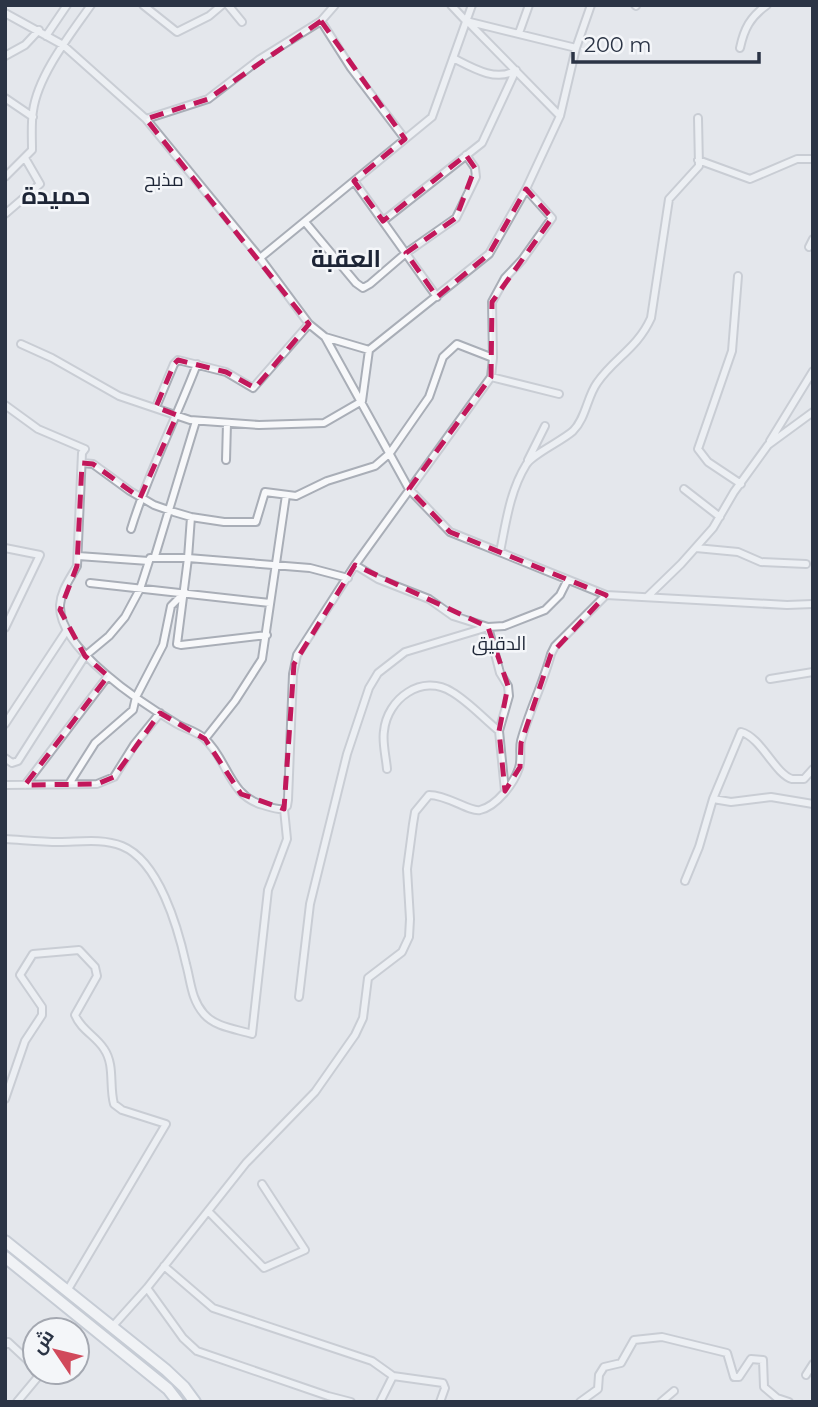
<svg xmlns="http://www.w3.org/2000/svg" width="818" height="1407" viewBox="0 0 818 1407" font-family="Montserrat,Cairo,sans-serif">
  <style>
    .lines { fill: none; stroke-linecap: round; stroke-linejoin: round }
    .street-casing { stroke: #a9aeb7; stroke-width: 10 }
    .primary-casing { stroke: #a3abb8; stroke-width: 14 }
    .street { stroke: #f7f8fa; stroke-width: 6 }
    .primary { stroke: #fff; stroke-width: 10 }
    .marked { fill: none; stroke: #c2185b; stroke-width: 5; stroke-dasharray: 14 9; stroke-linejoin: round }
    .labels { text-anchor: middle; dominant-baseline: central; stroke-width: 5; stroke-linejoin: round; paint-order: stroke }
    .neighbourhood-label { font-size: 19px; fill: #1d2536; stroke: #f4f6f9 }
    .district-label { font-size: 24px; font-weight: bold; fill: #1d2536; stroke: #f4f6f9 }
  </style>
  <rect width="100%" height="100%" fill="#e4e7ec"/>
  <g class="lines">
    <g class="street-casing">
      <path id="street" d="M143,5l34,27 32,-16 13,-11
        M228,5l14,17
        M451,5l15,16 110,27
        M635,5l1,1
        M5,13l58,32 83,74 114,139 49,66 16,13 84,152 41,43 156,63 181,10 26,-1
        M321,21l30,47 54,71
        M468,22l92,94
        M519,33l10,-28
        M46,36l21,-31
        M740,48c4,-19 10,-31 27,-43
        M5,56l20,-11 14,-15
        M453,58c18,9 42,24 61,13
        M5,98l28,19
        M146,119l62,-20 52,-40 61,-38 14,-16
        M698,160l52,19 47,-20h16
        M5,177l27,-27c0,-13 -1,-27 1,-39 5,-36 37,-76 58,-106
        M354,181l83,116
        M5,214l35,-30 -15,-26
        M383,221l99,-78 34,-73
        M305,222l51,61 7,5 7,-4 36,-31 50,-35 20,-41 -1,-9 -9,-13
        M809,247l4,-8
        M260,258l172,-141 40,-112
        M738,276l-6,75 -34,98 10,13 33,22
        M21,344l31,14 67,38 71,24 69,5 65,-2 38,-22 7,-51 -44,-13
        M369,350l120,-96 37,-65 34,-73 16,-68 15,-43
        M491,377l68,17
        M5,405l33,24 47,20 -3,4 -5,113c-7,13 -16,24 -17,39 -2,44 83,99 117,119 9,5 21,8 28,15 23,21 24,57 58,66 7,2 14,5 21,4
        M156,407l18,-43 4,-4 48,12 27,16 56,-64
        M770,441l43,-70
        M226,460l1,-37
        M528,460l17,-34
        M82,463l11,1 37,27 24,14 20,7 17,5 33,5h32l9,-30 31,4 31,-15 48,-15 15,-13 39,-56 14,-40 14,-13 36,14
        M684,489l36,28
        M191,517l-3,41 -11,86 4,1 86,-10
        M131,529c17,-56 45,-110 66,-165
        M5,548l35,7 -35,73
        M696,548l42,4 23,10 45,2
        M500,552c6,-30 10,-61 26,-87 5,-10 36,-24 47,-34 13,-13 14,-34 24,-48 17,-25 40,-34 54,-65l18,-119 30,-33 -1,-48
        M78,556l71,5
        M155,556l41,-135
        M355,565l23,14 51,20 24,17 35,11 16,-1 41,-16 15,-15 7,-14
        M90,583l180,20
        M647,597l34,-33 32,-36 21,-36 34,-47 45,-33
        M770,679l43,-7
        M5,724l62,-94
        M499,731l6,60
        M205,739l30,-38 27,-42 24,-164
        M5,758l7,5 6,-2 67,-105 24,-20 16,-19 15,-28 10,-31h38l122,10 38,10
        M69,784l26,-41 38,-33 3,-13 27,-52 8,-39 14,-14
        M5,785l92,-1 17,-7 20,-32 26,-32
        M25,785l83,-109
        M713,799l18,3 40,-5 42,7
        M5,839c18,1 36,3 54,3 20,0 43,-4 63,4 37,15 56,82 64,118 5,18 5,35 18,50 11,13 32,15 48,20l16,-144 19,-51 -3,-30 3,-3 1,-6 5,-126 4,-19 58,-90 136,-188 2,-19 -1,-56 13,-24 17,-18 30,-42 -26,-29
        M685,881l14,-34 14,-48 28,-67c20,5 34,42 51,47 1,0 11,0 12,0l9,-10
        M299,997l11,-93 37,-150 22,-66 9,-15 27,-21 83,-25 12,46 8,13 1,10 -10,35c-16,-13 -30,-29 -47,-39 -30,-19 -65,7 -68,39 -2,11 2,26 3,38
        M5,1099l20,-58 17,-26v-8l-22,-32 13,-21 46,-4 16,17 2,9 -22,39c6,15 21,21 29,34 11,16 5,37 10,55l8,6 44,14 -99,167
        M208,1211l56,57 41,-18 -43,-66
        M164,1266l49,42 159,53 21,15 -13,26
        M147,1288l36,50 14,13 131,45 23,6
        M112,1327l35,-39 99,-125 69,-71 40,-57 8,-17 5,-40 34,-26 7,-15 1,-18 -3,-50 6,-45 2,-12 14,-17c19,0 40,17 51,15 17,-4 34,-27 39,-42 3,-9 0,-19 2,-27 8,-30 22,-57 30,-87l4,-8 51,-51
        M5,1345l3,-3 27,25
        M806,1375l7,-11
        M393,1376l50,7 2,5 -5,14
        M17,1402l25,-30
        M580,1402l18,-13 1,-14 5,-8 17,-4 13,-23 28,-3 65,16 7,24h5l12,-18 12,1 1,27 13,11 12,4
        M661,1402l13,-11"/>
    </g>
    <g class="primary-casing">
      <path id="primary" d="M5,1241l161,129 18,17 11,15
        M5,1257l163,132 10,13"/>
    </g>
    <use href="#street" class="street"/>
    <use href="#primary" class="primary"/>
  </g>
  <path d="M0 0H818V1407H0ZM321,21l84,118 -51,42 29,40 83,-66 9,13 -19,50 -50,35 31,44 52,-43 37,-65 26,29 -60,84 -1,75 -82,112 41,43 156,63 -55,59 -30,89 -1,24 -15,24 -6,-60 9,-45 -20,-59 -133,-62 -61,99 -10,145 -43,-15 -36,-55 -45,-26 -46,64 -17,7 -72,1 83,-109 -23,-20 -25,-46 17,-44 5,-103 11,1 47,34 37,-83 -21,-8 18,-43 4,-4 48,12 29,16 54,-64 -163,-205 62,-20z" fill="#e4e7ec" fill-opacity=".55" fill-rule="evenodd"/>
  <path class="marked" d="M321,21l84,118 -51,42 29,40 83,-66 9,13 -19,50 -50,35 31,44 52,-43 37,-65 26,29 -60,84 -1,75 -82,112 41,43 156,63 -55,59 -30,89 -1,24 -15,24 -6,-60 9,-45 -20,-59 -133,-62 -61,99 -10,145 -43,-15 -36,-55 -45,-26 -46,64 -17,7 -72,1 83,-109 -23,-20 -25,-46 17,-44 5,-103 11,1 47,34 37,-83 -21,-8 18,-43 4,-4 48,12 29,16 54,-64 -163,-205 62,-20z"/>
  <g class="labels">
    <g class="neighbourhood-label">
      <text x="164" y="179">مذبح</text>
      <text x="499" y="643">الدقيق</text>
    </g>
    <g class="district-label">
      <text x="56" y="195">حميدة</text>
      <text x="346" y="258">العقبة</text>
    </g>
  </g>
  <rect width="818" height="1407" fill="none" stroke="#2b3445" stroke-width="14"/>
  <g transform="translate(56 1351) rotate(305)"><circle r="33" fill="#f4f6f9" stroke="#a4a8b1" stroke-width="2"/>
  <path d="M0-5L12 26L0 18L-12 26Z" fill="#d1495b"/>
  <text y="-10" font-size="19" font-weight="bold" text-anchor="middle" fill="#2b3445">ش</text>
  </g>
  <path d="M573 52v10h186v-10" fill="none" stroke="#2b3445" stroke-width="3.5"/>
  <text x="584" y="52" font-size="21" fill="#2b3445" stroke="#f4f6f9" stroke-width="5" paint-order="stroke">200 m</text>
</svg>
